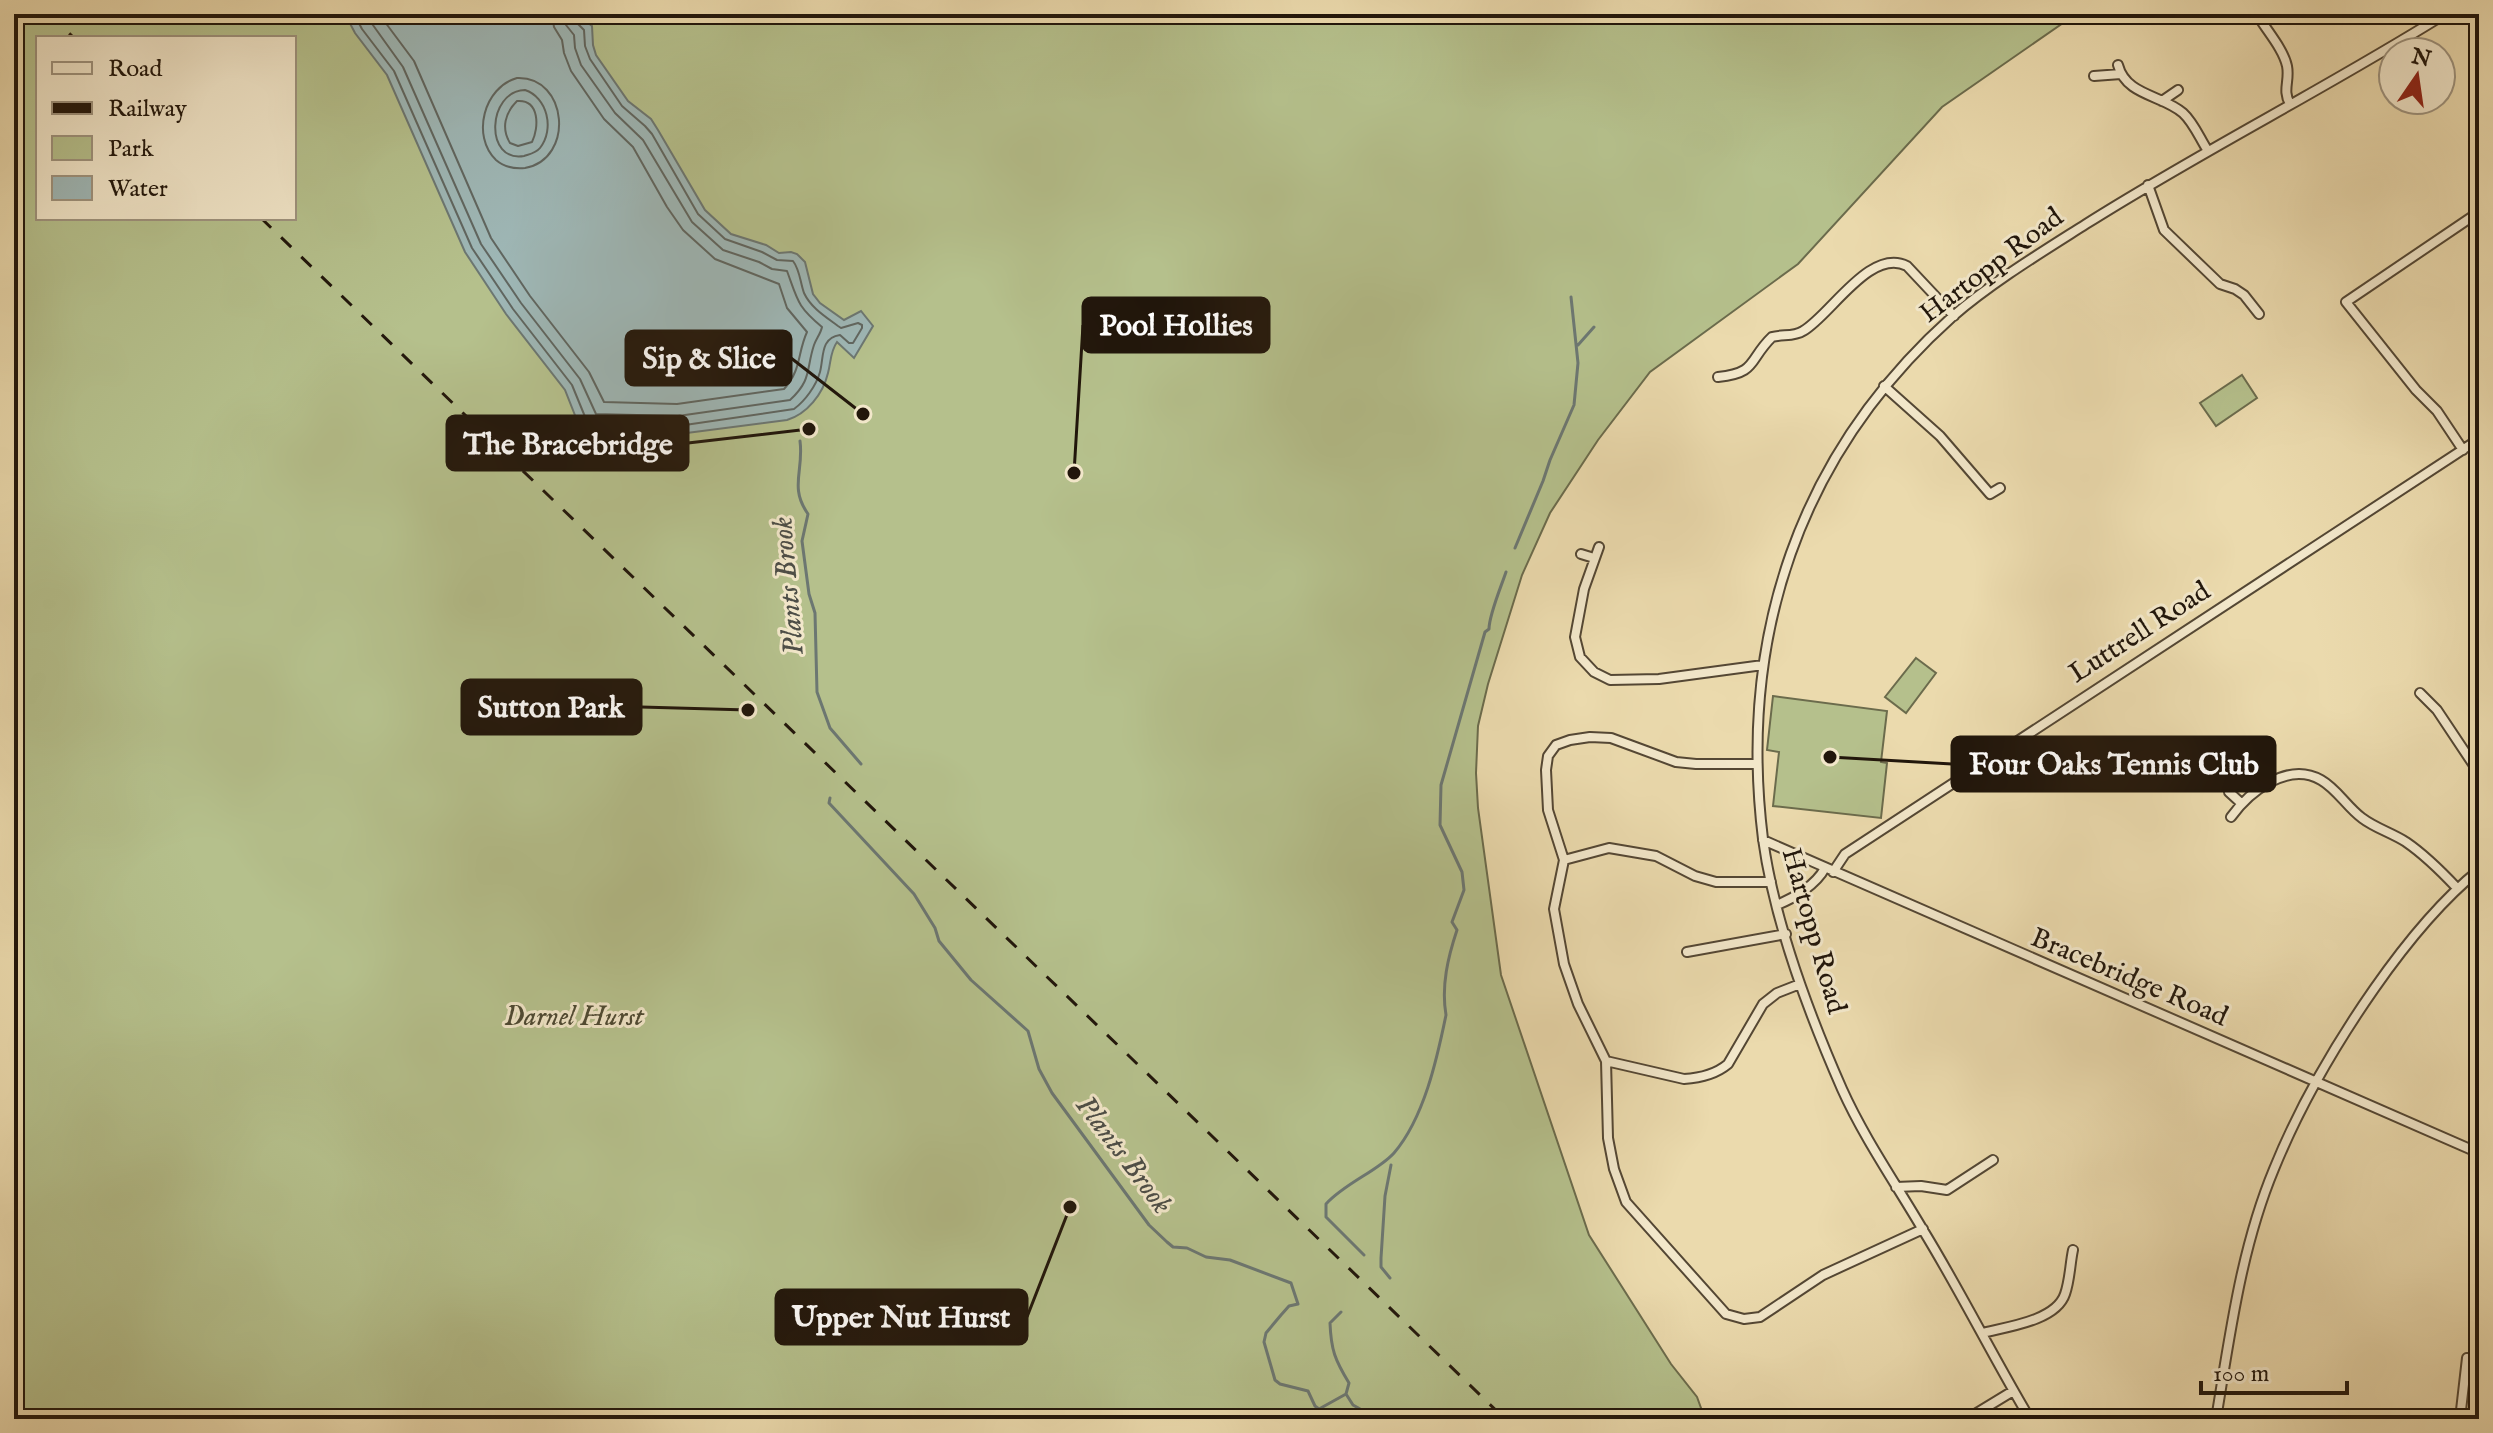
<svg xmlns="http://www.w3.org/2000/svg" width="2493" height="1433" viewBox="0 0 2493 1433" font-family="'IM FELL English',serif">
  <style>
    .green { fill: #b5c08c; stroke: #6b6b4c; stroke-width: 2; fill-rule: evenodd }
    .water { fill: #9eb7b6; stroke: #6c7772; stroke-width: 2 }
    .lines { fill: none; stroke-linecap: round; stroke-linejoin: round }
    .shore { stroke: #606660; stroke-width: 2 }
    .stream { stroke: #6c7772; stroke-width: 3 }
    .minor-casing { stroke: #544734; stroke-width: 12 }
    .minor { stroke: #f2e7ca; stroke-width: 8 }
    .rail { stroke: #21160b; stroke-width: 3; stroke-dasharray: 14 14; stroke-linecap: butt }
    .labels { text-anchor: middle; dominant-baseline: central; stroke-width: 6; stroke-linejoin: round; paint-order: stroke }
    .street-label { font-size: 28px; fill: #21160b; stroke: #f2e7ca }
    .park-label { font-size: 28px; font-style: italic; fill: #4d4932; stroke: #f2e7ca }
    .water-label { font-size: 30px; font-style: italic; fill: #4d4e47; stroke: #f2e7ca }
    .leader { fill: none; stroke: #21160b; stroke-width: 3 }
    .callout-dot { fill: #21160b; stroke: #f2e7ca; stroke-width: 3 }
    .callout { fill: #21160b; stroke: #21160b; stroke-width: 3 }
    .callout-label { font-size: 30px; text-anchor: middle; font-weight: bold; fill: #fff }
  </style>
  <rect width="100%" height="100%" fill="#ebdaad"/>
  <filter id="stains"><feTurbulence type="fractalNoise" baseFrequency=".0025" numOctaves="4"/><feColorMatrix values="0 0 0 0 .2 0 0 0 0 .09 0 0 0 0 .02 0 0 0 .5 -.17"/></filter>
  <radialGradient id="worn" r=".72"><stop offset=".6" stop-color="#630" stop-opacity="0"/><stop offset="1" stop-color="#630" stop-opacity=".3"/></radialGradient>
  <path class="green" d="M14,14h2062l-134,93 -144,157 -148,108 -52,68 -48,73 -28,62 -34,109 -10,42 -2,47 2,35 23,167 88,260 82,129 26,33 8,22h-1691zM38,38h256v180h-256z
    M2242,375l15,23 -41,28 -16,-23z
    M1916,658l20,15 -30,40 -21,-16z
    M1773,696l114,15 -6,51 6,1 -6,55 -108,-12 6,-54 -12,-2z"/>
  <path class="water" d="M345,14h232l15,12 1,19 3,10 32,46 23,18 7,11 47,80 26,24 35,11 13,8 12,-1 6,2 8,8 8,32 7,9 24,17 17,-9 12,15 -19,32 -17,-16c-7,10 -6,20 -9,31 -5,21 -21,41 -41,47l-108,14 -97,-1 -17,-43 -59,-76 -41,-62 -78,-177 -32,-42z"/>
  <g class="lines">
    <path class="shore" d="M354,14l8,15 32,42 78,177 41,61 59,76 16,39 90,2 116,-17c11,-8 22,-23 26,-37 4,-15 0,-34 20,-37l9,8h4l9,-15v-3l-4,-2 -17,5 -3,-2c-12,-9 -27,-18 -34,-33 -4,-11 -4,-23 -11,-32l-16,-1 -15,-8 -37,-13 -27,-25 -46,-80 -7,-8 -23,-20 -32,-47 -5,-13 -1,-16 -9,-9 -1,-7
      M365,14l38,53 78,177 40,59 59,76 16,35 82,2 112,-16c22,-20 16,-31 24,-55 2,-6 7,-12 8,-18 -25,-21 -24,-26 -35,-56l-15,-2 -13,-7 -36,-12 -31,-28 -49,-82 -28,-27 -34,-48 -6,-17 -1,-13 -8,-10 -2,-11
      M379,14l35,47 77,177 39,58 59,76 15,30 73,2 107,-15c18,-20 13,-35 23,-57l-20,-24 -8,-24 -64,-25 -32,-29 -16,-23 -34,-60 -29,-28 -33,-48 -7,-18 -2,-13 -8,-13 -2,-13
      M517,78c51,-2 58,81 8,90 -11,1 -21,-1 -29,-8 -25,-24 -12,-73 21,-82z
      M525,90c22,7 30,39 15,58 -4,5 -10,6 -16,8 -40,7 -37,-65 1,-66z
      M517,101c23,-2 22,27 15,41l-14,4 -8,-3c-9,-15 -5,-30 7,-42z"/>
    <path class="stream" d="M1578,345l16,-18
      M800,441c4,30 -11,46 8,73l-6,27 7,53 6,19 2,79 13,36 31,36
      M1515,548l28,-67 7,-21 24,-55 4,-42 -7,-66
      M830,798l-1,5 85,91 21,34 4,13 32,39 57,51 11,38 13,24 97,132 18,17 6,5 14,1 19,9 24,3 61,23 7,21 -9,2 -8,9 -15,18 -2,9 11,38 5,4 28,7 7,15 4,3 27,-15 7,11 25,14
      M1364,1255l-38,-38v-13c19,-21 52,-33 68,-51 30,-35 43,-94 52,-138 -5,-29 2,-58 11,-85l-5,-8 12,-32 -2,-18 -22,-47 1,-40 44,-153 4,-3c0,-14 12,-42 17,-57
      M1390,1278l-9,-11v-9l4,-62 6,-31
      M1341,1312l-11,11c1,27 5,37 19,60l-3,11"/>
    <g class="minor-casing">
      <path id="minor" d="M2257,14c9,16 26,34 30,52 3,15 -5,24 3,38
        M2118,65c8,31 45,30 65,48 11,10 17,26 25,38
        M2094,76l27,-2
        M2162,101l16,-11
        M2148,185l16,45 56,54 15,5 9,6 15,19
        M1718,377c40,-4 30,-17 54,-40 10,-3 22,0 31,-6 27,-15 67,-84 104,-65l47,50
        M1884,386l56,50 50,58 10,-6
        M2463,450l-26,-39 -21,-21 -70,-88 133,-90
        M1599,547l-15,42 -9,48 5,20 14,15 16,8 49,-1 104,-14
        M1581,554l13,4
        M2420,693l17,17 42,63
        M1757,764h-61l-20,-2 -65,-24 -21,-1 -20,3 -14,5 -8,11 -2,14 2,40 16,50 -10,49 10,55 14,40 28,57 2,77 6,31 12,33 100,112 18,5 16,-2 63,-42 100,-46
        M2229,792l12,11
        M2231,817c18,-25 57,-56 90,-37 16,9 26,27 41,38 13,10 30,15 44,24 19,13 35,29 51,46
        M1763,840l716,313
        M1564,860l45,-12 47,8 39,20 21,6h55
        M1833,872l12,-18 634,-415
        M1777,905c17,-7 39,-20 48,-37
        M1687,952l99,-18
        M1606,1061l78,18c16,-1 31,-4 44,-15l35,-60 14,-11 23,-9
        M1896,1187l25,-1 26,4 46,-30
        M1982,1333c24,-6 74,-12 83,-39 5,-14 5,-30 8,-44
        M1967,1419l46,-28
        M2030,1419c-37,-62 -69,-127 -107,-189 -27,-46 -59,-92 -81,-141 -33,-75 -68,-169 -79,-250 -25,-202 36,-385 189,-522 39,-34 90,-65 134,-93 117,-74 241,-136 359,-210
        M2216,1419c14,-84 25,-171 58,-250 26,-64 61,-124 100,-180 30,-43 64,-86 105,-119
        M2460,1419l7,-61"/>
    </g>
    <use href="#minor" class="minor"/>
    <path class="rail" d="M49,14l25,24
      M261,218l1244,1201"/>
  </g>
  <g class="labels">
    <g class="street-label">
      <text transform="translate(1992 266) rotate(-37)">Hartopp Road</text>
      <text transform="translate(2140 633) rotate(-33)">Luttrell Road</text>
      <text transform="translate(1813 931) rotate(74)">Hartopp Road</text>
      <text transform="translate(2129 978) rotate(23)">Bracebridge Road</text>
    </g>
    <g class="park-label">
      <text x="574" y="1017">Darnel Hurst</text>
    </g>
    <g class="water-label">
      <text transform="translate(789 586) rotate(-95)">Plants Brook</text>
      <text transform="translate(1123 1155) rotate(53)">Plants Brook</text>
    </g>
  </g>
  <path class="leader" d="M1074 473L1083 325M863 414L791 358M809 429L688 443M748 710L641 707M1830 757L1952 764M1070 1207L1027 1317"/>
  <g class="callout-dot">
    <circle cx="1074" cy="473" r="8"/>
    <circle cx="863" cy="414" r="8"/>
    <circle cx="809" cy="429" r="8"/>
    <circle cx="748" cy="710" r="8"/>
    <circle cx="1830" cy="757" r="8"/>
    <circle cx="1070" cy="1207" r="8"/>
  </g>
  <g class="callout">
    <rect x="1083" y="298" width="186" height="54" rx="8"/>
    <rect x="626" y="331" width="165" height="54" rx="8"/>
    <rect x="447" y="416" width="241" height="54" rx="8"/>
    <rect x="462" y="680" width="179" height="54" rx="8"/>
    <rect x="1952" y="737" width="323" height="54" rx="8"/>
    <rect x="776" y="1290" width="251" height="54" rx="8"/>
  </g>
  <g class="callout-label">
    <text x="1176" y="335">Pool Hollies</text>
    <text x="709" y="368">Sip &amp; Slice</text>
    <text x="568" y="454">The Bracebridge</text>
    <text x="551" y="717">Sutton Park</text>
    <text x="2114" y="774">Four Oaks Tennis Club</text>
    <text x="901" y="1327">Upper Nut Hurst</text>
  </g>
  <rect width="2493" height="1433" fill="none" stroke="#ebdaad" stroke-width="48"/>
  <rect x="16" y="16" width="2461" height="1401" fill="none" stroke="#21160b" stroke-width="4"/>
  <rect x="24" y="24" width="2445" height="1385" fill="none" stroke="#21160b" stroke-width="2"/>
  <rect x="36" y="36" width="260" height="184" fill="#f2e7ca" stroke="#9e937e" stroke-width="2"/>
  <rect x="52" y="62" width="40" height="12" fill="#f2e7ca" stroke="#9e937e" stroke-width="2"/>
  <text x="108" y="76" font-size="24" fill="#21160b">Road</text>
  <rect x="52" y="102" width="40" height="12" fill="#21160b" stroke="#9e937e" stroke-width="2"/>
  <text x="108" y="116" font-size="24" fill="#21160b">Railway</text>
  <rect x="52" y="136" width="40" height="24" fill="#b5c08c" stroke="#9e937e" stroke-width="2"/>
  <text x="108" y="156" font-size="24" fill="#21160b">Park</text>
  <rect x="52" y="176" width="40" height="24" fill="#9eb7b6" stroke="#9e937e" stroke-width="2"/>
  <text x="108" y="196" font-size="24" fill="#21160b">Water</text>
  <g transform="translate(2417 76) rotate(13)"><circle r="38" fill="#f2e7ca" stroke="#9e937e" stroke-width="2"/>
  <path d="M0-6L14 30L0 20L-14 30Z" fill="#8f2418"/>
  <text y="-12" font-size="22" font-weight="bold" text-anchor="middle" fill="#21160b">N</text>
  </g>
  <path d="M2201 1381v12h146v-12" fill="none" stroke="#21160b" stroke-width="4"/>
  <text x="2213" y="1381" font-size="24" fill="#21160b" stroke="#f2e7ca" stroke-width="6" paint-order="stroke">100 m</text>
  <rect width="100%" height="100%" filter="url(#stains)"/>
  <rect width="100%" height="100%" fill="url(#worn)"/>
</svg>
